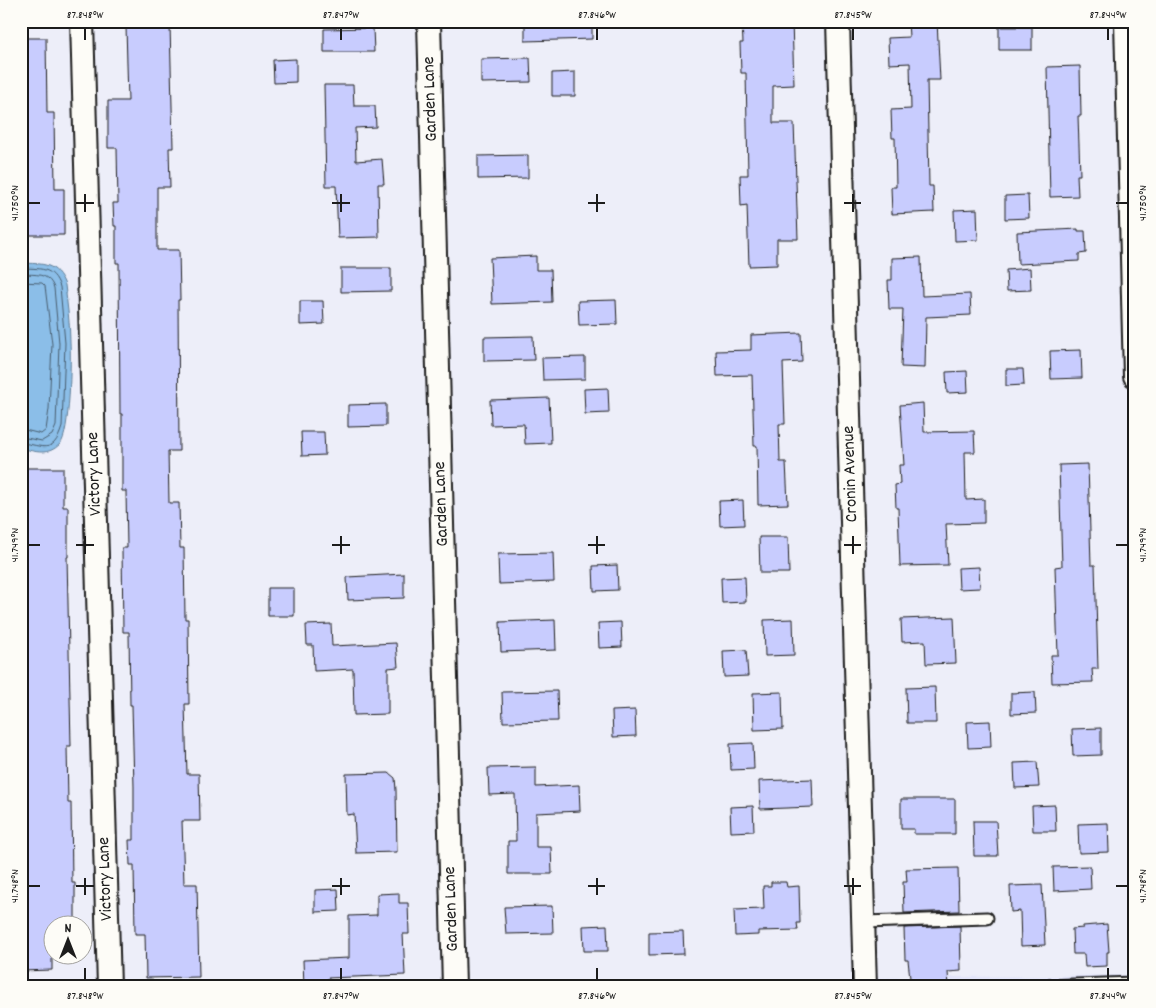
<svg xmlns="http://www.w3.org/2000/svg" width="1156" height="1008" viewBox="0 0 1156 1008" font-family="Dekko,sans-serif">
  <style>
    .built { fill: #e2e4fa }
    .water { fill: #8bbee8; stroke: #5f7d96 }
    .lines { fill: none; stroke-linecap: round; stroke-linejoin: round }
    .shore { stroke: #485d6e; stroke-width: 1 }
    .building { fill: #c8ccfe; stroke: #1c1c1c }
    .lane-casing { stroke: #1c1c1c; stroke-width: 15 }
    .street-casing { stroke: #1c1c1c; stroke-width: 26 }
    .lane { stroke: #fdfcf7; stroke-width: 11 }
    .street { stroke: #fdfcf7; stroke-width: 22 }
    .ticks { fill: none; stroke: #1c1c1c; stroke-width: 2 }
    .labels { text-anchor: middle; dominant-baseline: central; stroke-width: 5; stroke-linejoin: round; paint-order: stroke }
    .street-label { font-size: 18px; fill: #1c1c1c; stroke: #fdfcf7 }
    .neatline { fill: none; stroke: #1c1c1c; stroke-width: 2 }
    .ticks-label { font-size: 12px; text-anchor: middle; fill: #1c1c1c }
  </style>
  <rect width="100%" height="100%" fill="#edeef9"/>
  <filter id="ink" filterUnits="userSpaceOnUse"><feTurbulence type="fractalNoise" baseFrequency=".02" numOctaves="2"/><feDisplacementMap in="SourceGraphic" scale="10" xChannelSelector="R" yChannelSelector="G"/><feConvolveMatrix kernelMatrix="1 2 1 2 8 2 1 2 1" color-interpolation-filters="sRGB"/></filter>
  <g filter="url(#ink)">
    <path class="built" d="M1135,975v12h-263v-9z"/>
    <path class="water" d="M21,263c22,1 35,-1 44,22 2,19 5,38 5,57 1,17 0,93 -10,102 -12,12 -24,8 -39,4z"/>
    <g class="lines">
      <path class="shore" d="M21,268c19,1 32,-2 39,19l5,56 -3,84c-9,29 -19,18 -41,16
        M21,274c15,1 27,-2 33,14l5,55 -3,83 -4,9 -10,6 -21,-4
        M21,282l21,1 3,3 7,58 -3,65 -3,21 -5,4 -20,-5"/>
    </g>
    <path class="building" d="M525,21h67v18l-67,2z
      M742,21h50l2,64 -21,1v37h21l4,116h-21v26l-28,1 -2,-61 -6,1 -1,-31h8l-2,-102h-5l-1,-30h3z
      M908,21h29l3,59h-13l2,106h4l1,26 -42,2 -1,-27h5l-1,-49h-3l-1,-28 20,-1 -1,-46 -21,1 -1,-26 21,-1z
      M170,25l3,123h-4l1,39h-13v63h22l1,50h-2l1,151h-11l1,52h10l1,45h4l1,71h3l1,85h-4l2,70h12l1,47h-18l2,63h13l2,93 -53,1 -1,-44h-10l-1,-69h-4l-1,-25h5v-53l-2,-82h-2l-1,-73h-6l-1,-84h5l-1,-57h-4v-77h-2l-1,-151h-3v-37h-2l-1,-23h5l-1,-55h-9v-47h20l-2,-75z
      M999,27h33v23h-33z
      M373,28l1,24h-50v-23z
      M21,38h25l1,75h7l1,76h9v46h-43z
      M530,58l1,24 -50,1v-24z
      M296,59v23l-22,1 -1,-23z
      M1080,66l1,50h-3l2,59h-3l1,21 -28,1 -3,-130z
      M575,72v24h-23v-23z
      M324,85h29l1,21h21l1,21 -21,1 1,33 26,-2 2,25h-6l1,53 -41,1 -2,-52h-10z
      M528,155v23l-50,1v-23z
      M1028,195l1,23 -24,1v-23z
      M977,209l1,31 -23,1 -1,-31z
      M1078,229v2h7l1,22 -7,1v7l-61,3 -1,-32z
      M536,256v14h15l1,32 -60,2 -2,-46z
      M921,257l1,39 48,-2 1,21 -45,2 -1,51 -24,-1 2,-58h-14l-1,-29h4v-22z
      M341,268h50v23l-50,1z
      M1030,268l1,22 -24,1 -1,-21z
      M616,300l1,24 -38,1 -1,-24z
      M300,301h23l1,23 -24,1z
      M801,333l1,29 -19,1 2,61h-6l1,38h6l2,42 -30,1 -1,-59h-3l-2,-71 -35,1 -1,-25 35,-1v-15z
      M533,336l1,24 -50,1v-24z
      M1081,350l1,28 -31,1 -1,-28z
      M585,357v22l-42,1 -1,-22z
      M1006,369h17l1,16 -18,1z
      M967,371l1,21 -21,1 -1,-21z
      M608,388l1,25 -24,1 -1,-25z
      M549,398l2,45 -26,1 -1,-20 -33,1 -1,-25z
      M923,403l1,29 50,-1 1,21h-10l1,48 18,-1v24l-38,1 2,41 -48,1 -2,-58h-2l-1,-23 5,-1 -1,-19h5l-4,-60z
      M386,404v22l-38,1v-22z
      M301,432h23l1,23 -23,1z
      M1088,464l3,101h4l3,104h-6l1,13 -41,1 -1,-28h7l-3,-88 7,-1 -3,-101z
      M21,468h42v39h5v50h-1l4,189h-4l1,57h3l1,80h3v43h-23v44l-31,1z
      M743,500l1,25 -24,1 -1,-25z
      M759,537h29l1,36h-29z
      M553,553l1,29 -55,2 -1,-30z
      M617,565l1,25 -24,1 -1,-25z
      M979,567l1,21 -21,1 -1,-21z
      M404,574v24l-56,2 -1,-23z
      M745,577l1,25 -24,1 -1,-25z
      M268,588h26v28h-26z
      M954,617l2,46 -30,1 -1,-23 -23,1 -1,-23z
      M793,619l1,36 -29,1 -1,-36z
      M555,620l1,30 -55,2 -1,-30z
      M621,622l1,25 -23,1 -1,-25z
      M331,624l1,22 64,-3 2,24 -10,1v46l-34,1 -1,-46 -39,2 -1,-26h-6l-1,-20z
      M746,650l2,26 -24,1 -1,-26z
      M935,687l1,36h-29l-1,-35z
      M557,691l1,30 -55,1 -1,-30z
      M782,692l1,37 -29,1 -1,-37z
      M1035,692l1,21 -25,1v-21z
      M635,710l1,26 -23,1 -1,-26z
      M990,721l1,26 -23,1 -1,-26z
      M1101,728v27l-28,1 -1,-27z
      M753,743l1,26 -23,1 -1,-26z
      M1037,762l2,25 -24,1 -1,-25z
      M536,767v20l43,-2 1,26 -44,2v34h15l1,27h-44v-33h8l-1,-47 -26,1 -1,-27z
      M389,773l6,5 1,12 1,62 -41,1 -2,-39 -7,1 -1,-41z
      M812,779l1,28 -53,2 -1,-28z
      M901,799h54v35h-41v-5h-13z
      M1055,805l1,26h-23l-1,-25z
      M753,806l1,25 -23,1 -1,-25z
      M973,821h23l2,35h-24z
      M1108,823l1,29 -30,1 -1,-29z
      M1090,866l1,23 -37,2 -1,-24z
      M958,868l1,43 -55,2 -1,-31h4l-1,-13z
      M771,882h15l1,5 12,-1 1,37h-3l1,7 -40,1v4l-23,1 -1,-26 30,-1 -1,-23h8z
      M1042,885l3,60 -24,1 -1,-35 -9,1 -1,-26z
      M338,889l1,22 -24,1v-22z
      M399,893v10h9l1,31h-6l2,41 -77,3v9h-24l-1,-27 46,-2v-42l28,-1v-21z
      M552,906l1,27 -47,1 -2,-27z
      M1107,924l2,28h-2v14l-22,1 -1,-13h-11l-1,-25 11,-1v-2z
      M607,925l1,26h-24l-1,-25z
      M960,926l1,45 -13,1 1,15h-38l-3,-27h-3l-1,-32z
      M683,931l1,23 -35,1v-23z"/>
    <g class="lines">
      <g class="lane-casing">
        <path id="lane" d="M864,922l123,-4
          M1014,987l121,-4"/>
      </g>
      <g class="street-casing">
        <path id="street" d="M82,21l27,966
          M429,21l25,966
          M838,21l27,966
          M1126,21l9,355"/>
      </g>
      <use href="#lane" class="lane"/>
      <use href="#street" class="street"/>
    </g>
  </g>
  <path class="ticks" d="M85,28v12M341,28v12M597,28v12M853,28v12M1108,28v12M85,194v18M341,194v18M597,194v18M853,194v18M28,203h12M76,203h18M332,203h18M588,203h17M844,203h17M1116,203h12M85,536v18M341,536v18M597,536v18M853,536v18M28,545h12M76,545h18M332,545h18M588,545h17M844,545h17M1116,545h12M85,878v17M341,878v17M597,878v17M853,878v17M28,886h12M76,886h18M332,886h18M588,886h17M844,886h17M1116,886h12M85,968v12M341,968v12M597,968v12M853,968v12M1108,968v12"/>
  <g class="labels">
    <g class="street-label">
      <text transform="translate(431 99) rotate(-92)">Garden Lane</text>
      <text transform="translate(95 474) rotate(-92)">Victory Lane</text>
      <text transform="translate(851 474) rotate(-92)">Cronin Avenue</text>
      <text transform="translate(442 504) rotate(-92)">Garden Lane</text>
      <text transform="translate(106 879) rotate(-92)">Victory Lane</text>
      <text transform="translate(452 909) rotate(-92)">Garden Lane</text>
    </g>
  </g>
  <rect width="1156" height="1008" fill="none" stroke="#fdfcf7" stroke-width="55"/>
  <g transform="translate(68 940)"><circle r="24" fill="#fdfcf7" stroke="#a3a29f"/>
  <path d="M0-4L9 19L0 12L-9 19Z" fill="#1c1c1c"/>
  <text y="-8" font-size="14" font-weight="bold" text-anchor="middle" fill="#1c1c1c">N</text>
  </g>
  <rect x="28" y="28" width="1100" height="952" class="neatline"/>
  <g class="ticks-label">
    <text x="85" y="18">87.848°W</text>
    <text x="341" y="18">87.847°W</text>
    <text x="597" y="18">87.846°W</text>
    <text x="853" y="18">87.845°W</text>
    <text x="1108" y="18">87.844°W</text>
    <text transform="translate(14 203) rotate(-90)" y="4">41.750°N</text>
    <text transform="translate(1142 203) rotate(-90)" y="4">41.750°N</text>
    <text transform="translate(14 545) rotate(-90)" y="4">41.749°N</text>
    <text transform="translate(1142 545) rotate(-90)" y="4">41.749°N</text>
    <text transform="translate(14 886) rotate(-90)" y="4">41.748°N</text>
    <text transform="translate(1142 886) rotate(-90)" y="4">41.748°N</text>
    <text x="85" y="999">87.848°W</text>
    <text x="341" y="999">87.847°W</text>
    <text x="597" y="999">87.846°W</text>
    <text x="853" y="999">87.845°W</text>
    <text x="1108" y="999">87.844°W</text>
  </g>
</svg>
